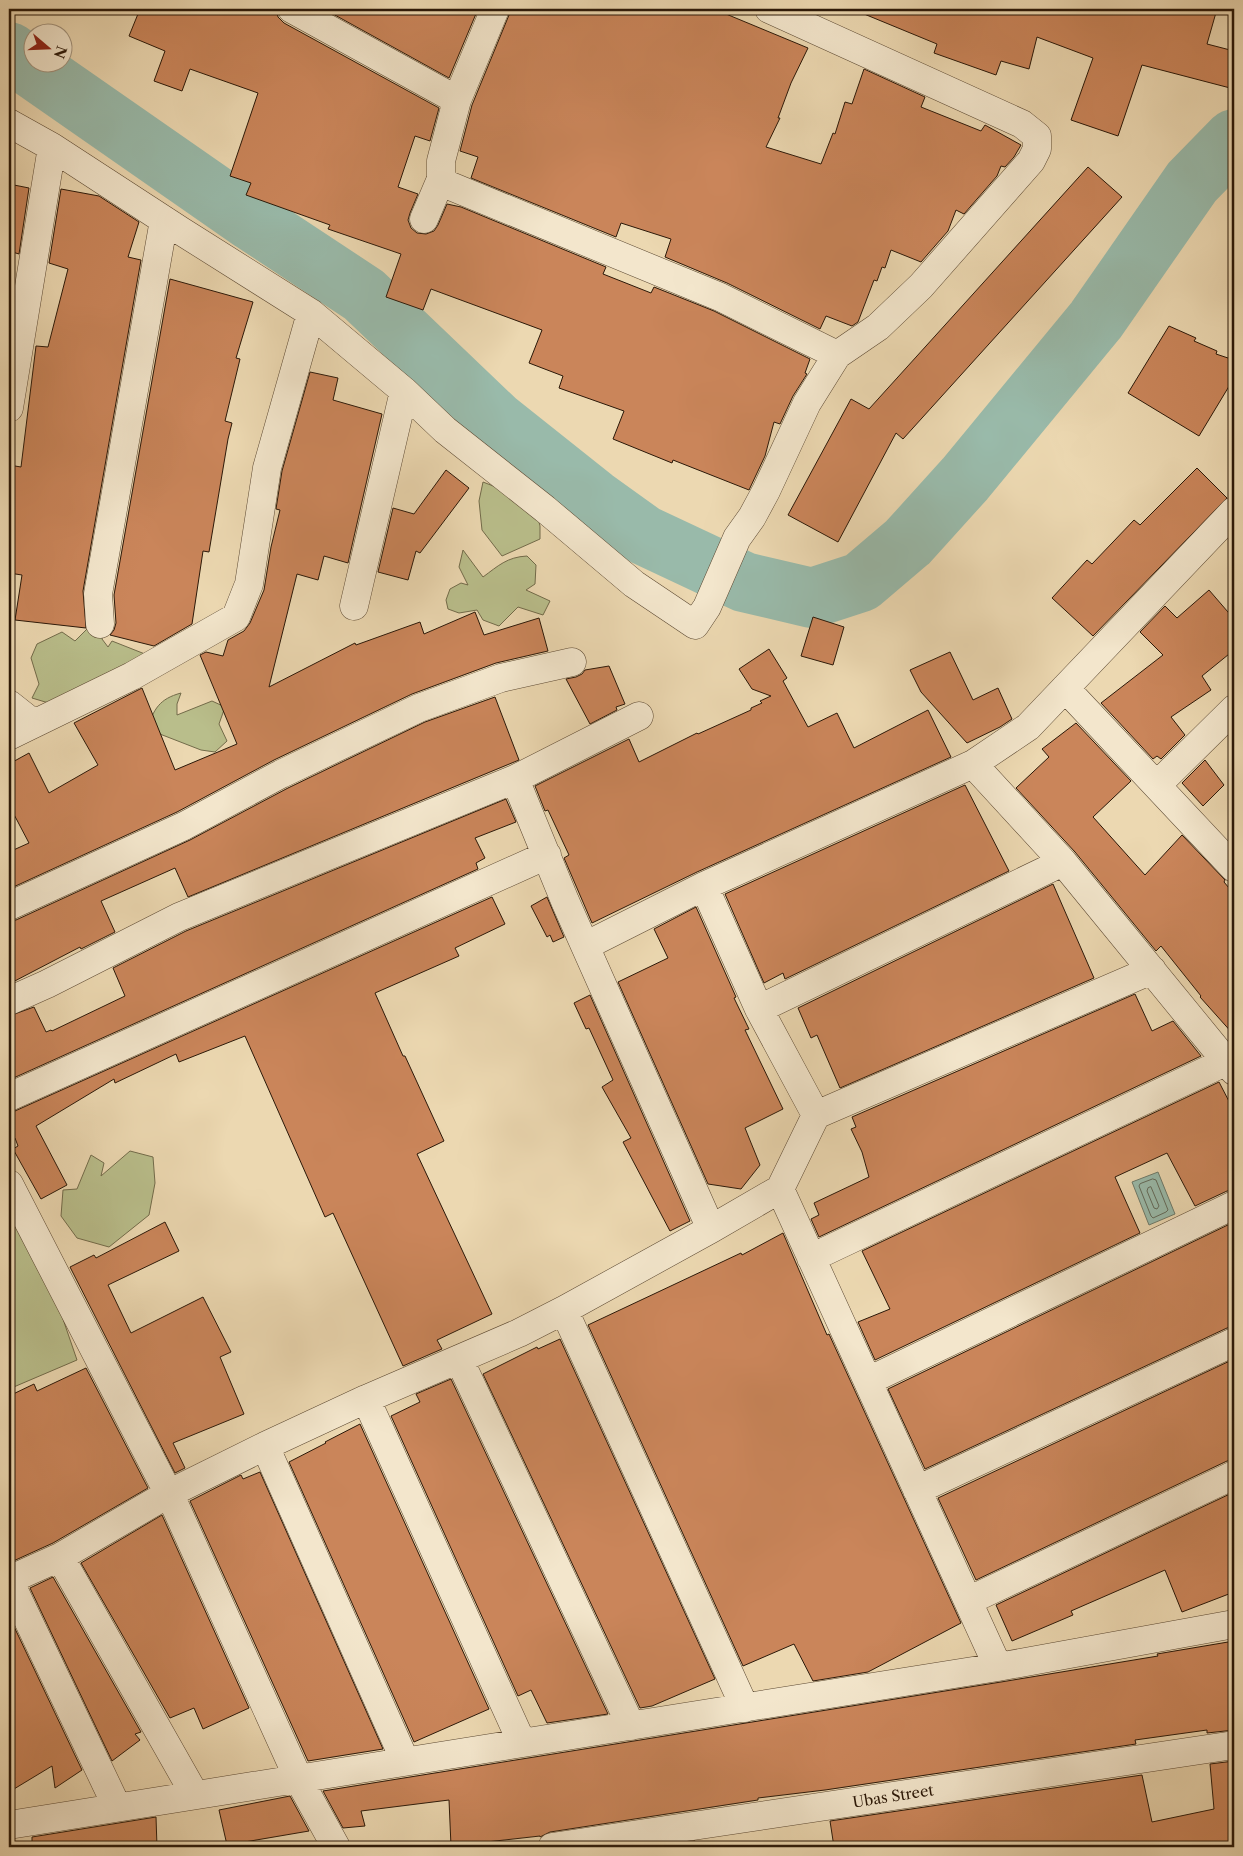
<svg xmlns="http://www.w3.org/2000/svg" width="1243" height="1856" viewBox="0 0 1243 1856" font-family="'Libre Caslon Text',serif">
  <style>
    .green { fill: #b9be8b; stroke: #726b4a }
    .water { fill: #99baaa; stroke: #6d7969 }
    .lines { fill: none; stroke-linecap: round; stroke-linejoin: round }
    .shore { stroke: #626959; stroke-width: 1 }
    .river { stroke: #99baaa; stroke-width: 60 }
    .building { fill: #ca855a; stroke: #2b1808 }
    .street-casing { stroke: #5b4832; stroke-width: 29 }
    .street { stroke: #f3e6cc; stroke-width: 28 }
    .labels { text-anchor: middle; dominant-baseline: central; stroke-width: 4; stroke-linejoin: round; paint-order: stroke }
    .street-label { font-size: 15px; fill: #2b1808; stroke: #f3e6cc }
  </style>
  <rect width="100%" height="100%" fill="#ecd8b1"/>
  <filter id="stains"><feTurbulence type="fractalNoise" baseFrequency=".004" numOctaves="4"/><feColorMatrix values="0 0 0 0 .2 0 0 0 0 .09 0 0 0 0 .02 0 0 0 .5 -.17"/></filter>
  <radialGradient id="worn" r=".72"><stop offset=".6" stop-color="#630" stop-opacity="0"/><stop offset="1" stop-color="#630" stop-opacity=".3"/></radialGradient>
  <path class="green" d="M483,482l51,20 6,24v13l-38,17 -20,-26 -3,-29z
    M463,550l20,27c15,-11 24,-20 44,-21l9,9 -1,19 -9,6 24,11 -7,14 -25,-8 -19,19 -16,-6 -6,-10 -18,3 -11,-4 -2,-9 4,-11 11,-6 7,2 -9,-18z
    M88,628l16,4 -2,7 6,8 4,-6 43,17 -73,55 -50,-15 7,-14 -8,-26 6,-14 25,-12 13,9z
    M181,693l-4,11v11l35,-14 13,6 -6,17 8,17 -12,11 -14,-2 -54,-21c7,-20 12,-30 34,-36z
    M130,1151l23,6 2,26 -6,32 -40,32 -32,-9 -16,-22 2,-26 14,-1 14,-34 13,8 -3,13z
    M9,1204l30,45 38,111 -68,29z"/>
  <path class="water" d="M1158,1172l17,42 -26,11 -17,-43z"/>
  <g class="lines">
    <path class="shore" d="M1153,1179l3,1 12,30 -2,2 -13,6 -2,-2 -12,-30 1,-2z
      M1151,1187l8,19 -2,3 -3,-1 -7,-17 1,-3z"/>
    <path class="river" d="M9,52l243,169 112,74 132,126 98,78 50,36 100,47 68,16 49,-16 47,-40 57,-63 131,-159 96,-138 42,-43"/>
  </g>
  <path class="building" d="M140,9h136l2,8 6,6 155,85 -9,33 -15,-5 -17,51 20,7 -8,19 -2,7 3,8 6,5 9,1 8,-3 4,-6 9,-21 14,3 145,60 -3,7 48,19 3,-6 60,24 96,48 -5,14 2,1 -14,22 -13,28 -6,-2 -9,34 -16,34 -76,-30 -1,3 -59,-24 11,-28 -65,-23 4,-12 -34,-13 13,-33 -111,-41 -8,21 -37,-13 15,-43 -73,-25 2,-4 -84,-30 5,-12 -21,-7 28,-83 -68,-24 -8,22 -28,-10 11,-30 -36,-15z
    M324,9h154l-29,69z
    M510,9h204l94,39 -17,35 -13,35h2l-14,29 55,17 12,-31 2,1 10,-32 7,2 12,-35 61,28 -4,10 60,24 4,-6 36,20 -7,12 -9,10 -4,-1 -4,10 -33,38 -8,-4 -8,21 -27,31 -30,-12 -6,18 -3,-1 -5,14 -3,-1 -16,42 -6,4 -26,-10 -6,13 -93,-46 -62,-26 6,-18 -50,-16 -5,14 -145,-59 7,-21 -18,-6 12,-46 37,-90z
    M852,9h365l-10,35 27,7v38l-92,-24 -24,71 -47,-16 22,-62 -56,-21 -8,32 -28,-8 -5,14 -62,-22 3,-9z
    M1088,167l34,30 -219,242 -7,-6 -58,109 -50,-27 63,-116 18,10z
    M9,184l20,4 -10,66 -10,-3z
    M61,189l38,7 40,26 -11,35 13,3 -58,331 3,37 -71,-8 7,-45 -13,-2v-108l12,2 15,-121 12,1 20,-78 -19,-6z
    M170,279l83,23 -17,56 4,1 -15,62 7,2 -4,16 -19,113 -6,-1 -11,73 -38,22 -44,-11 4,-5 2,-7 -2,-28z
    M1169,326l27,12 -2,3 23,10 -1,3 18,6v18l-35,58 -71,-43z
    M310,372l28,6 -5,22 49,14 -34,149 -24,-7 -6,24 -21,-6 -28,113 86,-44 1,2 64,-23 4,12 51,-22 9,23 55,-17 9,33 -52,12 -84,31 -138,66 -97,52 -168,77v-37l20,-9 -20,-38v-41l20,-11 20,40 49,-28 -24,-42 68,-35 33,82 62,-26 -37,-89 6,-3 17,4 5,-16 16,-9 6,-8 14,-33 7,-43 9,-37 -4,-1 6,-38z
    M1197,468l30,30 -134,138 -41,-38 35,-38 5,4 42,-44 6,5z
    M446,470l23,18 -49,65 -4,-2 -8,29 -30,-8 15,-64 21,6z
    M1209,590l25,29v31l-32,26 9,14 -40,27 14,18 -24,24 -4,-3 -4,3 -52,-56 62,-48 -23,-23 25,-26 12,12z
    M813,617l31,10 -11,38 -32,-9z
    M769,649l18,29 -4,3 25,46 29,-14 17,35 74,-38 23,47 -254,115 -105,51 -28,-65 5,-3 -21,-45 -3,1 -10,-25 94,-47 10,23 58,-29 1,1 53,-24v-2l11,-5 -2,-2 11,-5 -19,-7 -13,-20z
    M950,652l23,48 25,-12 14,31 -12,8 -33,16 -46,-51 -11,-22z
    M609,666l16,38 -9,3 1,3 -27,14 -24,-45 10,-2 6,-3 3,-4z
    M495,697l24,63 -331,137 -13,-29 -74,33 14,31 -34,17 -1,-2 -71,37v-63l7,-1 174,-80 98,-52 137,-66z
    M1076,723l55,58 -38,36 52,58 37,-40 43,45 -1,2 10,12v141l-34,-38 1,-1 -40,-50 -5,5 -81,-99 -59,-64 33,-31 -7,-8z
    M1205,760l19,25 -21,21 -21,-23z
    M965,785l44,86 -224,108 -2,-6 -19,10 -39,-89z
    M506,799l10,23 -41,16 10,20 -9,5 2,6 -469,211v-64l25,-9 12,25 5,-2 1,1 73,-35 -12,-28 73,-37z
    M1053,884l41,94 -254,110 -23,-53 -6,3 -13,-30z
    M492,897l13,27 -50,24 4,8 -84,37 28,63h2l39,85 -27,13 75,160 -55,26 5,9 -39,17 -70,-153 -8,4 -80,-181 -66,26 -3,-8 -61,29 -1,-4 -78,47 31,59 -26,14 -28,-50 5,-3 -3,-8 -6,4v-30l6,-1z
    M547,897l17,40 -11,5 -3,-7 -3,2 -16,-31z
    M696,907l40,90 -2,1 15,31 -4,1 38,79 -38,19 15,37 -19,24 -33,-5 -90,-202 50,-24 -14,-29z
    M1135,994l17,37 21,-10 28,35 -382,181 -8,-18 8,-4 -5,-12 55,-26 -7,-25 -11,-23 5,-2 -4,-10z
    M590,995l100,226 -20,10 -47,-89 8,-4 -29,-51 11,-7 -24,-52 -3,1 -12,-26z
    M1219,1082l15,29v79l-7,1 -32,15 -28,-53 -52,24 25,56 -265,127 -17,-38 32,-13 -28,-58z
    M165,1222l14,29 -71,34 23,48 72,-36 28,55 -11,5 24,57 -71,29 12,25 -10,5 -105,-206 24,-12 2,3z
    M1234,1222v105l-7,1 -302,141 -37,-80z
    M783,1233l44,102 2,-1 132,289 -93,49 -55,9 -19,-37 -51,22 -155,-341 153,-72 1,2z
    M560,1339l155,340 -63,27 -12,2 -157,-334 54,-27 1,2z
    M1234,1359v101l-7,1 -251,119 -38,-82z
    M86,1368l62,120 -95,55 -44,20v-167l25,-12 3,7z
    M451,1379l157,335 -61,9 -16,-33 -13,6 -127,-280 29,-14 -4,-8z
    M360,1424l129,285 -75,33 -125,-280 37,-19 -1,-1z
    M260,1472l123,277 -75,12 -118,-260 51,-26 2,4z
    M1234,1492v100l-52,20 -17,-42 -94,41 2,4 -61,26 -16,-36z
    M162,1515l87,193 -46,21 -9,-21 -24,10 -89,-155z
    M53,1577l88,155 -6,2 5,6 -28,21 -82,-173z
    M9,1616l73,154 -27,18 -3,-22 -43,26z
    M1234,1641v89l-27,3v-3l-72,10 1,4 -311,46 -67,8v2l-208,32 -10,5v-1l-89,10 -2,-46 -88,11 4,15 -22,2 -20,-37 678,-109 157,-26 -1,-2z
    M1234,1761v86h-400l-4,-26 312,-46 10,47 62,-13 -4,-45z
    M290,1796l19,35 -82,14 -8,-35z
    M156,1817l1,30h-125v-10z
    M695,1841l1,6h-40z"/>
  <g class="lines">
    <g class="street-casing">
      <path id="street" d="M292,9l165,91
        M9,123l43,24 129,84 130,82 93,78 41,39 100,79 89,75 61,41 12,-18 30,-69 15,-21 14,-26 41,-88 30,-48 41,-28 43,-41 110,-125 6,-12v-13l-15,-12 -253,-115
        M441,179l7,6 272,112 117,58
        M424,219l17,-40v-18l16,-61 38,-91
        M9,408l43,-261
        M354,606l50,-215
        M100,624l-2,-30 66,-374
        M1065,688l169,180
        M9,704l24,19
        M9,736l123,-60 104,-59 13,-33 18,-116 44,-155
        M973,764l90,98 171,209
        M515,779l50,122 146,328
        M1157,785l77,-76
        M704,886l55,123 57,106
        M9,906l175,-80 97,-52 138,-66 82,-30 71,-16
        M585,946l119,-60 269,-122 55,-37 206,-216
        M9,1001l38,-17 132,-67 336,-138 124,-63
        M759,1009l304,-147
        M9,1097l538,-242
        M9,1184l167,324 123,272 37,67
        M780,1189l218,478
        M811,1258l414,-196
        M564,1310l181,398
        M459,1359l172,367
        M868,1381l366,-176
        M366,1399l156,344
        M265,1446l140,315
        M917,1490l317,-148
        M60,1557l135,238
        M9,1580l51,-23 108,-63 97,-48 101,-47 153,-66 45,-23 147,-81 69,-40 36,-74 336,-145
        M9,1580l108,227
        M968,1601l266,-126
        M9,1825l989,-158 236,-43
        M552,1847l682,-102"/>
    </g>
    <use href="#street" class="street"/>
  </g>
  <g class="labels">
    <g class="street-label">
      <text transform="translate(893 1796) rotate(-9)">Ubas Street</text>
    </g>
  </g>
  <rect width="1243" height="1856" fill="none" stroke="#ecd8b1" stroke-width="30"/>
  <rect x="10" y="10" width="1223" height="1836" fill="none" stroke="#2b1808" stroke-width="2.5"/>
  <rect x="15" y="15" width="1213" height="1826" fill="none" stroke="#2b1808"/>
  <g transform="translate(48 48) rotate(109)"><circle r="24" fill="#f3e6cc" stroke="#a3947e"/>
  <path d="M0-4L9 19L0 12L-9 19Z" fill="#8f2418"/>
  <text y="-8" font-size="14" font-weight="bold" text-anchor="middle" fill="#2b1808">N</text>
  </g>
  <rect width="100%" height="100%" filter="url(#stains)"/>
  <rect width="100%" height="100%" fill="url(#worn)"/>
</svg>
